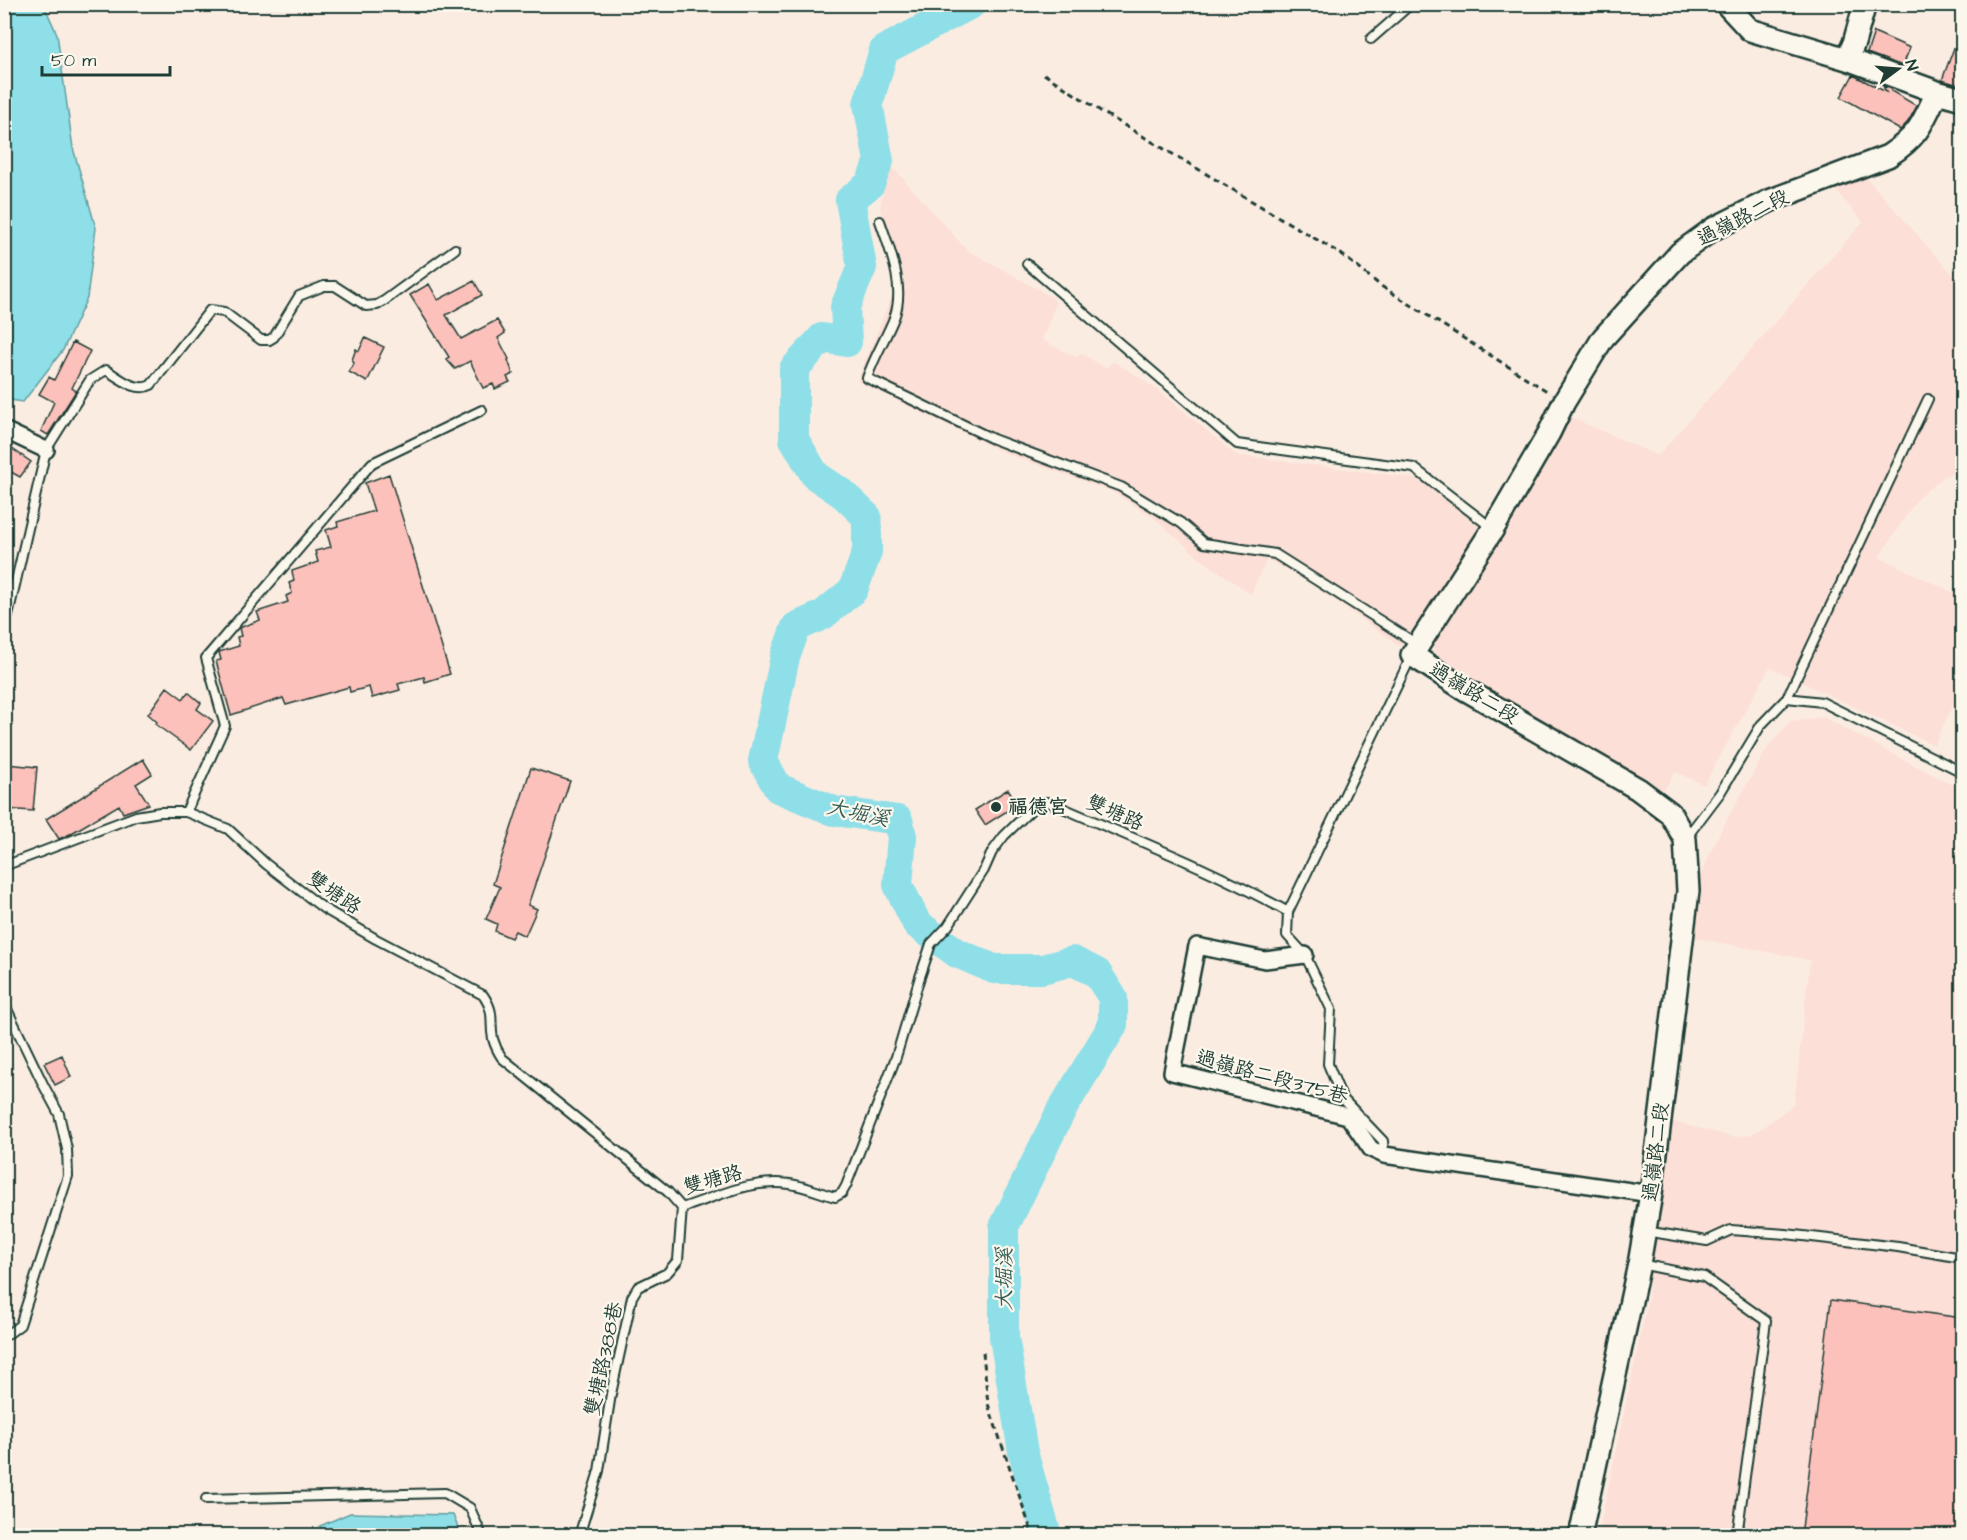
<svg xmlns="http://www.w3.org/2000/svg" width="1967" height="1540" viewBox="0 0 1967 1540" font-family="'Architects Daughter','LXGW WenKai TC',sans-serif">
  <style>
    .built { fill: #fcdfd6 }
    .water { fill: #8edfe7; stroke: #629e9f; stroke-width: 1.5 }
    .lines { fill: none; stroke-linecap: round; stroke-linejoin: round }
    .river { stroke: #8edfe7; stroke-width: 30 }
    .building { fill: #fdc1bb; stroke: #1f3d34; stroke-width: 1.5 }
    .lane-casing { stroke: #1f3d34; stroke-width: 12 }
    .street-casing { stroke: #1f3d34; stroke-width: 20 }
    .secondary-casing { stroke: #1f3d34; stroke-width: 26 }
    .path { stroke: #1f3d34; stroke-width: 3; stroke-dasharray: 6 4.5; stroke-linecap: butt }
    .lane { stroke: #fbf7ec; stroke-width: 8 }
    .street { stroke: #fbf7ec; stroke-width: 15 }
    .secondary { stroke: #fbf7ec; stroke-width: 21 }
    .poi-dot { fill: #1f3d34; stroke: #fbf7ec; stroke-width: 2 }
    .labels { text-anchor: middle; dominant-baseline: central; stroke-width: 4.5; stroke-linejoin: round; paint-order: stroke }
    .street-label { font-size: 20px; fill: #1f3d34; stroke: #fbf7ec }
    .poi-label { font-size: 20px; font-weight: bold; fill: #1f3d34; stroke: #fbf7ec; text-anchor: start }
    .water-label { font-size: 21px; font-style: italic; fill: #355d58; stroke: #fbf7ec }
  </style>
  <rect width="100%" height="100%" fill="#fbece2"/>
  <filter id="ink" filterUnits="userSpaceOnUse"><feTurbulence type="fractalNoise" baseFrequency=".0167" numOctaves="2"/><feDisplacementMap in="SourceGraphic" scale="12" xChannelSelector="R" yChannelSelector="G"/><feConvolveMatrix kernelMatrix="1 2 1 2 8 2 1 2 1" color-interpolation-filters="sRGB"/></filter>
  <g filter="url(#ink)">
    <path class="built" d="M888,162l78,87 87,49 3,5 -14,37 34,17 5,-4 24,15 8,-6 17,9 33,23 73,61 171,22 17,4 60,47 -64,104 -17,16 -94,-66 -42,-23 -16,35 -50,-35 -49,-43 -41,-25 -104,-37 -150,-73 42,-102 -19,-72z
      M1862,173l100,112v185l-17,6 -27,22 -39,59 83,40v89l-28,59 -164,-78 -66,118 -28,-13 -14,20 -211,-121 -14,-12 -4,-12 1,-7 132,-225 92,41 205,-234 -31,-36z
      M1823,717l139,73v745l-364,1 50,-237 18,-179 67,17 17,-2 15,-9 29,-22 16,-144 -114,-22 2,-58 22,-48 48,-85 23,-26z"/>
    <path class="water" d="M4,5h40l13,29 16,114 23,80 -9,70 -24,52 -40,52 -19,-3z
      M350,1513l103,2 8,20h-139l-2,-9z"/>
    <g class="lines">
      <path class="river" d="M971,4l-87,46 -16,54 11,57 -9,23 -20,16 12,67 -17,40 2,35 -25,-4 -28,31v70l21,36 28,19 24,23v35l-14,38 -30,25 -27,12 -11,30 -22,104 15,27 56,23 64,9 4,16 -4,49 19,39 40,29 37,16h48l31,-8 24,12 16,25v27l-52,86 -57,116v110l19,115 24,84"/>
    </g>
    <path class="building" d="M1961,29h1v57l-20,-6z
      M1874,32l36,16 -5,12 3,1 -3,6 -38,-14z
      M1853,75l33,17 -3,-6 9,3 -1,2 26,15 -9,16 -8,8 -59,-33z
      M474,281l8,14 -36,20 15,24 36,-19 8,13 -7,5 11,21 -1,1 5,14 -6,3 3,5 -15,7 -2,-5 -10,4 -13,-27 -15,8 -9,-10 3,-2 -39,-62 19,-11 9,16z
      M365,338l19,9 -17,35 -18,-10 5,-9 -2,-3 4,-11 3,2z
      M73,342l17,9 -18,37 4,3 -28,44 -7,-4 13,-29 -15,-8 10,-17 5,3z
      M11,448l20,14 -11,15 -16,-9v-9z
      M389,474l61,200 -25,8 -1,-5 -26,7 2,6 -28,8 -3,-11 -19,5 -1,-5 -63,18 -3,-7 -52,17 -15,-54 5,-1 -2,-8 20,-6 -2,-9 4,-1 -2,-8 21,-8 -3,-8 31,-10 -2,-6 6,-3 -3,-10 5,-2 -2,-10 26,-9 -3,-11 16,-4 -5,-17 12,-4 -1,-4 37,-11 -9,-28z
      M167,687l16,12 5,-7 13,11 -4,6 16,12 -22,29 -36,-26 2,-2 -9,-8z
      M143,759l9,15 -16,10 13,20 -26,9 -4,-8 -49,29 -11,5 -13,-20z
      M6,764l31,3 -4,44 -29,-2z
      M531,768l39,13 -42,124 9,4 -12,27 -10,-5 -4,7 -16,-7 2,-7 -11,-5 14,-32 -7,-3z
      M1008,789l10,15 -33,21 -10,-15z
      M62,1055l9,22 -16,8 -11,-22z
      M1831,1300l131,18v218h-161z"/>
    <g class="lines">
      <g class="lane-casing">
        <path id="lane" d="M1371,39l40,-35
          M880,221c10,29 26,67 14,97 -8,20 -20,39 -27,60l126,61 128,48 60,36 23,20 71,11 142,90
          M1027,264l210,180 177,24 78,60
          M4,633l42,-183 44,-70 16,-10c14,8 30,23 45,15l59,-75 14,2 37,28h8l5,-3 25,-41 25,-10h11l31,20 11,-1 7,-4 71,-52
          M1787,698l141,-299
          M186,812l39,-86 -19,-68 166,-195 110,-53
          M1686,838l34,-45 41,-68 26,-27 35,4 140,70
          M4,866l132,-50 24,-4h26l42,17 38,35 57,44 53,31 107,56c13,19 6,25 10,44 2,7 5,13 9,19l166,134 14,16c34,-11 71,-30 108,-24 15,2 30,9 45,13l7,-4 4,-7 50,-129 23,-77 12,-36 17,-18 36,-56 8,-18 12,-16 33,-32 10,-2 9,3c78,34 158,65 232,107
          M4,1003l40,83 15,28 8,35 1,27 -48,149 -16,12
          M1384,1155l-1,-14 -41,-43 -14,-34 3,-55 -26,-54 -18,-20 1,-23 123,-255
          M1645,1231l62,10 24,-11 55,4 112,13 64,11
          M1640,1264l64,13 62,44 -29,215
          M206,1499l239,-6 25,15 12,28
          M579,1536l20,-65 12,-77 21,-97 6,-10 29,-14 11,-13 4,-52"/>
      </g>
      <g class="street-casing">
        <path id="street" d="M4,430l42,20
          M1305,955l-40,5 -68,-14 -25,126 176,44 23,33 13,6 267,39"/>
      </g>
      <g class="secondary-casing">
        <path id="secondary" d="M1726,4l24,26 97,29 90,33 25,7
          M1847,59l7,-16 11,-39
          M1580,1536l59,-272 12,-70 37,-303 -3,-52 -15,-26 -32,-24 -177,-102 -49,-32 81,-126 56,-96 15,-31 39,-64 77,-85 33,-24 56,-28 119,-45c31,-20 34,-32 49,-64"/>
      </g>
      <path class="path" d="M1044,74l58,38 239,142 40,32 169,107
        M983,1352l5,52 45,132"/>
      <use href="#lane" class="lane"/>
      <use href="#street" class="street"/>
      <use href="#secondary" class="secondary"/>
    </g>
  </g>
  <circle class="poi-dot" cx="996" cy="807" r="6"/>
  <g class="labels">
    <g class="street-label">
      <text transform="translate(1743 218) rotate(-27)">過嶺路二段</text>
      <text transform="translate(1474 693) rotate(31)">過嶺路二段</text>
      <text transform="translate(1115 813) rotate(23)">雙塘路</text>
      <text transform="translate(334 893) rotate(34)">雙塘路</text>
      <text transform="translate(1272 1077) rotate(15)">過嶺路二段375巷</text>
      <text transform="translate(1656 1152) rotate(-83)">過嶺路二段</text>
      <text transform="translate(713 1180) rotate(-16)">雙塘路</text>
      <text transform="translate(604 1359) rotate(-78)">雙塘路388巷</text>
    </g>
    <g class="poi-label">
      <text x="1008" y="807">福德宮</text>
    </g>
    <g class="water-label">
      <text transform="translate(858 813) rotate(12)">大堀溪</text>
      <text transform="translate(1004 1279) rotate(-90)">大堀溪</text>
    </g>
  </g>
  <rect width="1967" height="1540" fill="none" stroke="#fbf7ec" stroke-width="24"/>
  <rect x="12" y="12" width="1943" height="1516" fill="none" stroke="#1f3d34" stroke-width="2" filter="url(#ink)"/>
  <g transform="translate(1898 69) rotate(74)" stroke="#fbf7ec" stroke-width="4.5" paint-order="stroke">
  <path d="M0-4.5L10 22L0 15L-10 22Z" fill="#1f3d34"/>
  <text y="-9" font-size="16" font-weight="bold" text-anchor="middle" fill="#1f3d34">N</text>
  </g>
  <path d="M42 66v9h128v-9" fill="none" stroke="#1f3d34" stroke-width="3"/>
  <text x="51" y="66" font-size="18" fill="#1f3d34" stroke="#fbf7ec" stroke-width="4.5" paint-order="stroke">50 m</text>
</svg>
